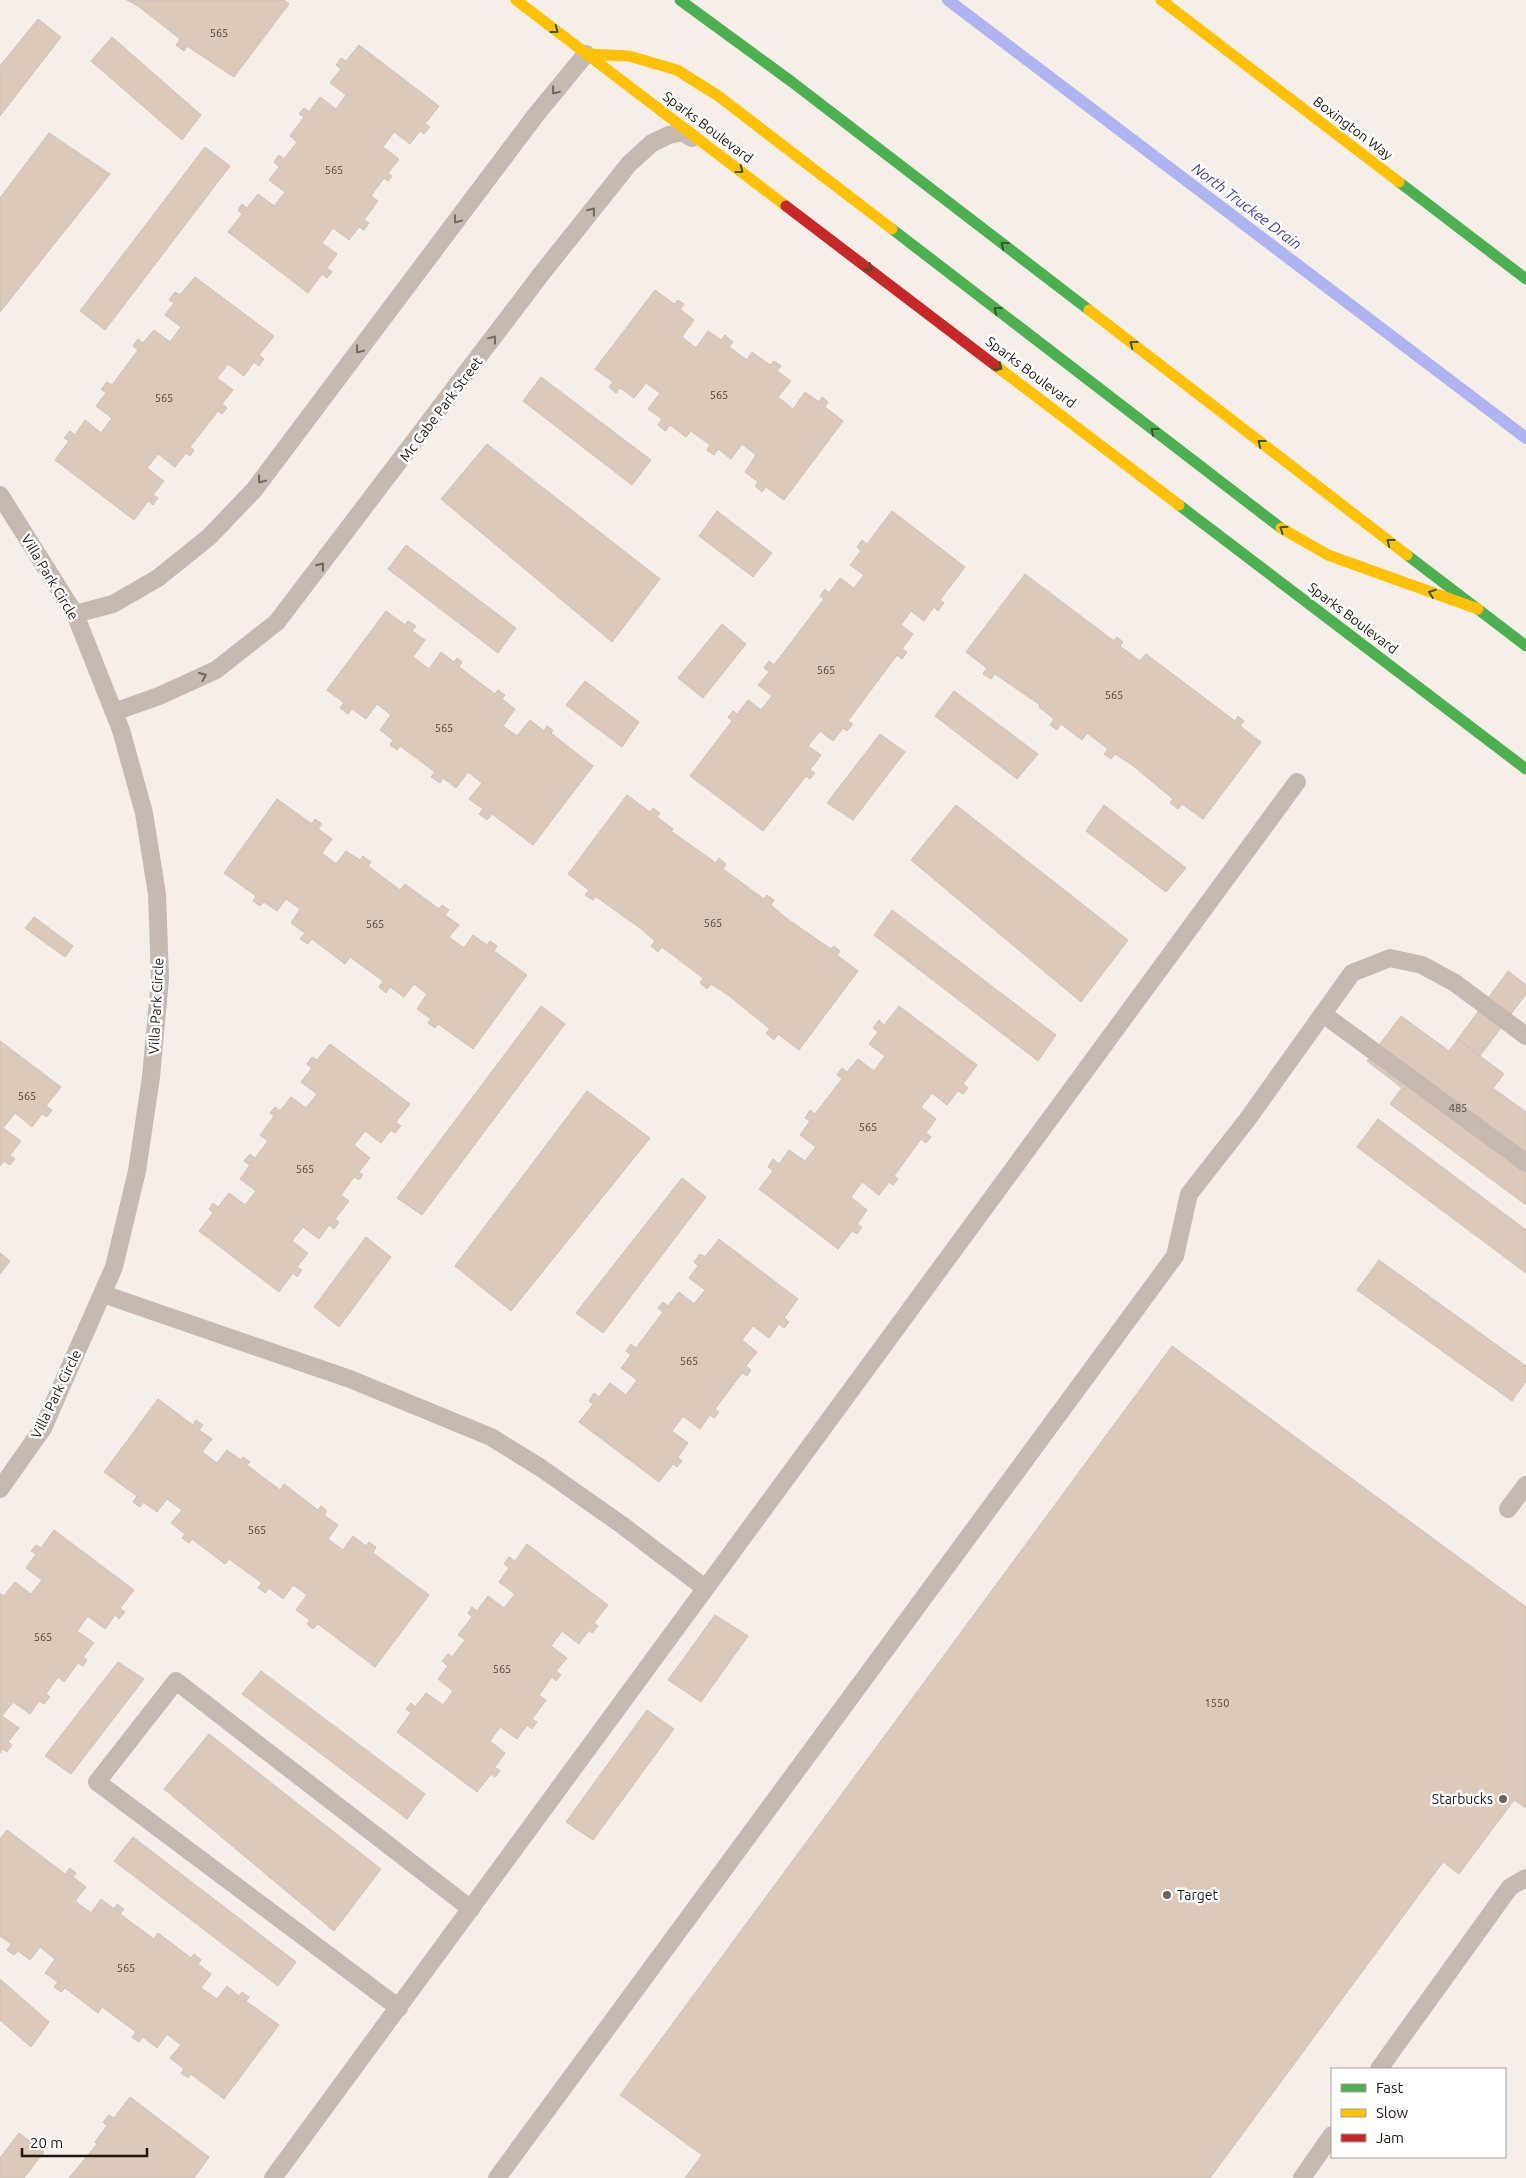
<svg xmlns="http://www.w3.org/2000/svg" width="1526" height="2178" viewBox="0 0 1526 2178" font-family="Ubuntu,sans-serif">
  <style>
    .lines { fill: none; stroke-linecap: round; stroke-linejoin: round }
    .stream { stroke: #afb5f1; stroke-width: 12 }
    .building { fill: #ddc9ba; stroke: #cac2bc }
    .lane { stroke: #c6b9b1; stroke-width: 18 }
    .fast { stroke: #4caf50; stroke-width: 11 }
    .slow { stroke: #ffc107; stroke-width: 11 }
    .jam { stroke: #c62828; stroke-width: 11 }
    .oneway { stroke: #335b2d }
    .oneway2 { stroke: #726860 }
    .poi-dot { fill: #6a625c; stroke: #fff; stroke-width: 2 }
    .labels { text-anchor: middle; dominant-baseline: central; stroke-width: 5; stroke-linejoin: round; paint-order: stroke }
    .number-label { font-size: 11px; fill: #4e433a }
    .street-label { font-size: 14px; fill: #1f1610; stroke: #fff }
    .poi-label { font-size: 14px; fill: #1f1610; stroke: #fff; text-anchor: end }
    .water-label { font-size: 15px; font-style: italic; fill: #3c3ca1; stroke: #fff }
  </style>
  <rect width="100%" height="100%" fill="#f6eee8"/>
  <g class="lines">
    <path class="stream" d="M948,0l578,438"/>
  </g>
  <path class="building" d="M127,0h157l5,4 -55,73 -47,-31 -3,5 -8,-6 4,-6 -42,-33z
    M38,19l23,18 -61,79v-50z
    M112,37l89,78 -19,25 -91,-79z
    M359,45l80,61 -14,18 5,3 -6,7 -4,-3 -10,13 -16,-12 -11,15 16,12 -11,14 4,3 -4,5 -4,-3 -13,18 7,5 -14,19 5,3 -5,7 -5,-3 -10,13 -16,-12 -11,15 15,11 -10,14 5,4 -5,6 -5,-4 -14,19 -80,-61 14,-18 -4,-4 4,-6 5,4 11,-14 16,12 11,-14 -16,-12 10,-13 -5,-5 5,-7 5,4 13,-17 -7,-6 14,-19 -5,-3 5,-6 5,4 11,-15 16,12 10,-14 -16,-12 11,-14 -5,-4 5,-7 5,3z
    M49,133l61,41 -110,138v-114z
    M205,147l25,19 -125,164 -25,-19z
    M195,277l79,59 -15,19 5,4 -5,7 -5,-4 -10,14 -16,-12 -11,14 16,12 -11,14 5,4 -5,6 -4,-3 -28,36 4,3 -4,6 -4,-3 -11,14 -17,-13 -11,14 17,13 -11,14 5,3 -5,7 -5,-4 -14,19 -79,-60 14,-19 -5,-3 6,-7 5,4 10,-15 16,13 11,-15 -16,-12 10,-13 -5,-4 6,-7 5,3 26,-35 -5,-4 5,-7 5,4 11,-13 16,12 11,-15 -16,-12 9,-12 -5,-3 6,-8 5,3z
    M655,290l19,14 4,-4 6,4 -4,5 14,11 -12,17 14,11 12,-17 13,9 4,-5 8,7 -4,5 18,13 5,-8 18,13 4,-4 7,5 -4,5 14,10 -13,16 15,12 12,-17 14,10 3,-5 6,5 -3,5 18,14 -59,79 -18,-13 -4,5 -7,-6 3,-4 -13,-10 11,-17 -14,-11 -11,15 -13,-10 -4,6 -7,-5 3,-5 -19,-14 -5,6 -16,-12 -5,6 -7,-6 4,-6 -14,-10 12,-16 -14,-10 -12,15 -14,-10 -4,5 -7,-6 4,-5 -18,-13z
    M541,377l110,83 -19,25 -109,-84z
    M487,444l173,135 -48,63 -171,-143z
    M717,511l55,42 -19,24 -54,-41z
    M892,511l73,56 -25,33 4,3 -6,8 -4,-4 -10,14 -13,-10 -10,14 12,9 -11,15 5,3 -5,7 -5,-4 -49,66 5,3 -6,7 -4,-3 -10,13 -13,-10 -12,15 13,9 -11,15 5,3 -5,6 -4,-3 -43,55 -73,-55 42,-55 -4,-4 5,-6 4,3 11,-14 13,10 11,-14 -14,-11 11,-13 -5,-4 5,-7 5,4 50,-66 -4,-3 5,-7 4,4 11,-15 14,10 10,-13 -14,-10 11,-14 -4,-4 5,-7 5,4z
    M406,545l110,83 -18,25 -110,-84z
    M1025,574l89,67 3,-4 6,5 -3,4 20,15 6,-7 89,67 3,-5 6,5 -4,5 21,16 -58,77 -21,-15 -4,5 -8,-6 3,-4 -41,-34 -17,-11 -4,5 -7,-5 4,-5 -21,-16 -5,7 -21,-16 -4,6 -7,-5 4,-6 -15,-12 1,-2 -45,-31 -4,5 -8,-5 4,-6 -21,-16z
    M386,611l19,14 3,-4 8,5 -4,5 13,9 -12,17 16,12 12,-17 13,10 3,-4 5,4 -3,5 36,27 3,-4 7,5 -3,4 13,10 -12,17 14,10 13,-16 14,11 3,-5 6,4 -2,3 42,33 -60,79 -41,-31 -5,6 -8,-6 4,-5 -14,-10 13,-16 -14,-11 -12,16 -13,-10 -3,5 -9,-6 4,-5 -35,-26 -3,4 -7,-5 3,-5 -13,-10 11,-15 -14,-11 -11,15 -14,-10 -4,5 -8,-6 4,-5 -17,-13z
    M722,624l24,20 -43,54 -25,-20z
    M585,681l54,41 -17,25 -56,-42z
    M954,691l84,63 -21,25 -82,-63z
    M880,734l25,18 -52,68 -26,-17z
    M627,795l23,17 3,-4 7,5 -3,4 16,12 -2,2 45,32 3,-5 7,6 -3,5 41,30 3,-4 7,5 -3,5 15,13 45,31 3,-3 6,5 -3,4 21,16 -59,79 -21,-16 -4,6 -8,-7 4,-4 -42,-34 -17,-11 -4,5 -7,-6 3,-5 -41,-31 -4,5 -7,-6 4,-5 -15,-13 -45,-32 -2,4 -8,-5 4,-5 -21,-16z
    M277,799l35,25 3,-5 7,5 -4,5 14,10 -10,14 14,11 10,-13 14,9 3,-4 8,6 -3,4 32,24 5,-6 34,25 3,-4 7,5 -4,5 14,10 -10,12 15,11 9,-13 14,10 3,-4 7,5 -3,5 33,24 -54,74 -35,-25 -3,4 -7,-5 3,-4 -14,-10 10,-15 -13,-10 -10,13 -14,-10 -4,6 -7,-6 4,-6 -33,-24 -5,7 -33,-25 -4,5 -8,-5 5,-6 -14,-10 9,-14 -14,-10 -9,12 -13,-9 -4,4 -7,-5 3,-5 -32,-23z
    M956,805l172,135 -47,62 -170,-142z
    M1104,805l82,63 -20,24 -80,-61z
    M892,910l164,125 -18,26 -164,-126z
    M34,917l39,29 -8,11 -40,-29z
    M1508,971l18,14v9l-46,62 -22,-17z
    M541,1006l24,18 -143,191 -25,-17z
    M899,1006l78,59 -14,19 5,4 -5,6 -5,-3 -11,14 -15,-12 -11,14 15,12 -10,14 5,4 -5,6 -5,-4 -27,37 4,3 -5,6 -4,-3 -10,13 -17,-13 -11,15 16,13 -10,14 5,3 -5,7 -5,-3 -14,18 -79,-60 14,-18 -5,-4 5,-8 6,5 10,-14 16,11 11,-14 -16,-12 10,-14 -5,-3 5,-8 5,4 27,-35 -5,-4 5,-7 5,4 11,-13 16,12 11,-15 -16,-12 9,-12 -5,-4 6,-8 5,5z
    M1401,1016l48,35 9,-12 46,35 -11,14 33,24v93l-136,-101 12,-16 -35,-27z
    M0,1041l61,46 -15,19 6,4 -5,7 -5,-3 -10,13 -17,-14 -12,15 18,13 -11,14 5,4 -5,6 -6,-4 -4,5z
    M330,1044l80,60 -14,18 5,4 -6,7 -4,-3 -10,13 -16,-12 -11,14 16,13 -11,14 4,3 -4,5 -5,-3 -13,18 8,6 -14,18 4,3 -5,7 -5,-4 -10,14 -16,-12 -11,14 16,12 -11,14 5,3 -5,7 -4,-4 -14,19 -80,-61 14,-18 -4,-4 4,-6 5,4 11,-14 16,12 11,-14 -16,-12 10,-14 -6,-4 6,-7 5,4 13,-17 -8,-6 14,-19 -4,-3 5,-6 5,4 11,-14 15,11 11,-14 -16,-12 11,-14 -5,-4 5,-7 5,3z
    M587,1091l63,47 -139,173 -56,-45z
    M1378,1119l148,111v43l-169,-126z
    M682,1178l24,19 -103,136 -27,-20z
    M366,1237l25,20 -52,70 -25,-20z
    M719,1239l79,60 -14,19 5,4 -5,6 -5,-4 -10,14 -16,-12 -11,14 15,12 -11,14 5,4 -4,6 -5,-3 -27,36 4,3 -5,6 -4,-3 -10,14 -17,-13 -11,15 16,12 -10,14 4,4 -5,6 -4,-3 -14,18 -80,-60 14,-18 -4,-3 5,-8 5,4 11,-14 16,12 11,-15 -16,-12 10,-13 -5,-4 5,-7 5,4 27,-36 -5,-4 5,-6 5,4 11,-14 15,12 11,-14 -16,-12 9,-12 -4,-4 6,-8 5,3z
    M0,1253l10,8 -10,13z
    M1379,1260l147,106v15l-14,20 -155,-111z
    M1172,1346l354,261v201l-12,-8 -55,74 -16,-12 -233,316h-525l17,-23 -82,-60z
    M158,1399l35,26 3,-5 7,5 -4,5 13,9 -10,13 15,11 10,-13 14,10 2,-3 7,5 -3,3 33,25 4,-6 34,26 3,-4 6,5 -3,4 14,10 -10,14 15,11 10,-14 13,10 3,-4 7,5 -3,6 56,42 -54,72 -57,-43 -5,5 -6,-5 3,-4 -14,-10 11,-15 -14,-10 -10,14 -14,-11 -4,5 -7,-5 4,-5 -33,-24 -4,5 -33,-25 -3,4 -7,-5 3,-4 -14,-11 11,-13 -15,-11 -10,13 -14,-10 -3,5 -7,-5 4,-6 -33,-24z
    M54,1530l80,60 -14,18 5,4 -6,7 -4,-4 -10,14 -17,-13 -11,15 17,12 -11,14 4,3 -4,6 -5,-3 -14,19 -6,-5 -12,17 4,3 -6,7 -5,-3 -9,13 -17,-12 -11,14 17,12 -11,14 4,3 -5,7 -4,-3 -3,4v-160l4,3 11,-14 16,12 11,-14 -16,-12 10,-14 -5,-3 5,-6 5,3z
    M527,1544l81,61 -14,18 4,3 -6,7 -3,-3 -10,14 -17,-13 -11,15 16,12 -11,13 5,4 -5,6 -4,-4 -13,18 7,5 -14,19 5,3 -5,7 -5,-4 -10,14 -17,-12 -10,14 15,12 -10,14 5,4 -5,6 -4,-3 -14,18 -80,-60 14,-19 -5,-4 5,-6 4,4 11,-14 17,12 10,-14 -15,-12 10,-13 -6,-5 6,-7 4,3 13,-17 -7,-5 14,-18 -4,-4 4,-6 5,4 11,-15 16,12 11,-14 -16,-12 10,-14 -5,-4 5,-7 6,4z
    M715,1615l33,21 -47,66 -33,-22z
    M118,1662l26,17 -73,95 -26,-18z
    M261,1671l164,123 -18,25 -165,-125z
    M647,1710l27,19 -81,111 -27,-18z
    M209,1734l172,135 -47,62 -170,-142z
    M7,1830l58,44 5,-6 6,5 -3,4 13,10 -11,14 16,12 10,-14 13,10 3,-5 7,5 -4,5 34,25 4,-6 33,25 3,-4 7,6 -3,4 13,10 -10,14 16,11 10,-13 12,10 3,-4 7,5 -3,4 33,24 -55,74 -33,-25 -3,4 -7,-5 3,-4 -14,-11 11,-13 -14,-11 -10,14 -14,-11 -4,5 -7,-5 4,-5 -34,-25 -4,6 -33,-25 -4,4 -7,-5 4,-5 -13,-9 10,-14 -15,-12 -10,13 -12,-9 -4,4 -7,-5 4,-6 -11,-8v-97z
    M133,1837l163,125 -18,24 -164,-125z
    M0,1979l49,43 -18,25 -31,-27z
    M130,2097l79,60 -15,21h-125l28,-34 -2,-2 12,-16 -4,-4 6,-7 5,3z
    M19,2133l25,19 -20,26h-24v-20z"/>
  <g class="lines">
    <path class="lane" d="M0,495l75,119 46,116 23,83 13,81 3,85 -9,98 -14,94 -23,96 -71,161 -43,61
      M75,614l38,-10 45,-26 51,-41 45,-47 281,-374 51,-62
      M114,712l45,-16 57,-26 61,-48 265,-349 87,-109 23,-21 17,-8 13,-3 10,6
      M1323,1014l203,149
      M103,1294l247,85 141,58 50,31 81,57 83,63
      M1508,1509l18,-24
      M399,2008l-302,-226 79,-101 295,228
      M1379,2069l131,-182 16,-9
      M273,2178l1024,-1396
      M497,2178l678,-922 14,-62 58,-74 105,-147 38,-15 32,7 33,18 71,53
      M1302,2178l30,-43"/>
    <path class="fast" d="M680,0l112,82 297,228
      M1399,182l127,97
      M892,229l389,299
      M1179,505l347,264
      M1407,555l119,91"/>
    <path class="slow" d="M516,0l270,206
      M1161,0l238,182
      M586,54l43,2 48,14 40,25 175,134
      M1089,310l318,245
      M996,366l183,139
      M1281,528l47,27 150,54"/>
    <path class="jam" d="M786,206l210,160"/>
  </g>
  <defs><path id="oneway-chevron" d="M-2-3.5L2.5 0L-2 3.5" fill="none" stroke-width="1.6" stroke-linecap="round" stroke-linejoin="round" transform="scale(1.25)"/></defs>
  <g class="oneway">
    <use href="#oneway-chevron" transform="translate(555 30) rotate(37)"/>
    <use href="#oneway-chevron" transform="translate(740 170) rotate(37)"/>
    <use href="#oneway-chevron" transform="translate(1004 245) rotate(-142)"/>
    <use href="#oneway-chevron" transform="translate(869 268) rotate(37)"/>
    <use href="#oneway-chevron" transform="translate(997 310) rotate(-142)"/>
    <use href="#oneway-chevron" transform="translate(1133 344) rotate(-142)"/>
    <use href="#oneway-chevron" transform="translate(999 367) rotate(37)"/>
    <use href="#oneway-chevron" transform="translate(1154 431) rotate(-142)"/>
    <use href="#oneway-chevron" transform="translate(1261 443) rotate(-142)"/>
    <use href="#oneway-chevron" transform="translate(1283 529) rotate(-145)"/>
    <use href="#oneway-chevron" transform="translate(1390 542) rotate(-142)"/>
    <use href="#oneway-chevron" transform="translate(1432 593) rotate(-160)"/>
  </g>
  <g class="oneway2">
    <use href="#oneway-chevron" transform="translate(555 91) rotate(129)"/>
    <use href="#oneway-chevron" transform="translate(592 211) rotate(-51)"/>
    <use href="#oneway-chevron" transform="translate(457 220) rotate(127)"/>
    <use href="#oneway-chevron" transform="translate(493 339) rotate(-53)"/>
    <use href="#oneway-chevron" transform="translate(359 350) rotate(127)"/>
    <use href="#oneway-chevron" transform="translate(261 480) rotate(127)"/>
    <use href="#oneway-chevron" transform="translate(321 566) rotate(-52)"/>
    <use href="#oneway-chevron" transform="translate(203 676) rotate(-24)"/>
  </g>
  <g class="poi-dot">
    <circle cx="1503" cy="1799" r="5"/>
    <circle cx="1167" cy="1895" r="5"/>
  </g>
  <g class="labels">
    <g class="number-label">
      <text x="219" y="33">565</text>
      <text x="334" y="170">565</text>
      <text x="719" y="395">565</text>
      <text x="164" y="398">565</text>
      <text x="826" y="670">565</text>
      <text x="1114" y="695">565</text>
      <text x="444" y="728">565</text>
      <text x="713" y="923">565</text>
      <text x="375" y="924">565</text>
      <text x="27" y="1096">565</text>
      <text x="1458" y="1108">485</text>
      <text x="868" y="1127">565</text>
      <text x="305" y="1169">565</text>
      <text x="689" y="1361">565</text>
      <text x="257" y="1530">565</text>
      <text x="43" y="1637">565</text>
      <text x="502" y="1669">565</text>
      <text x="1217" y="1703">1550</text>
      <text x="126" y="1968">565</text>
    </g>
    <g class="street-label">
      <text transform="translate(708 127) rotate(37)">Sparks Boulevard</text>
      <text transform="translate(1353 128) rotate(37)">Boxington Way</text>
      <text transform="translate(1031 372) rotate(37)">Sparks Boulevard</text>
      <text transform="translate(441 409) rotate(-53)">Mc Cabe Park Street</text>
      <text transform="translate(50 577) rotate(59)">Villa Park Circle</text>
      <text transform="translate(1353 618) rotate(37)">Sparks Boulevard</text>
      <text transform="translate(156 1006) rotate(-87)">Villa Park Circle</text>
      <text transform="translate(56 1394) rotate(-64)">Villa Park Circle</text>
    </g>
    <g class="poi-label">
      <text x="1493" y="1799">Starbucks</text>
      <text x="1177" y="1895" text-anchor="start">Target</text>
    </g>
    <g class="water-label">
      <text transform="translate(1247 206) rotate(37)">North Truckee Drain</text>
    </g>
  </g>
  <rect x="1331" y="2068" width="175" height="90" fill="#ffffff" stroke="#a5a29f"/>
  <rect x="1341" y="2084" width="25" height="8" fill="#4caf50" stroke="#a5a29f"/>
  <text x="1376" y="2093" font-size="15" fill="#1f1610">Fast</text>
  <rect x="1341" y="2109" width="25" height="8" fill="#ffc107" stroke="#a5a29f"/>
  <text x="1376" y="2118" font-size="15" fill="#1f1610">Slow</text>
  <rect x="1341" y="2134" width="25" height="8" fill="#c62828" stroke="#a5a29f"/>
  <text x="1376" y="2143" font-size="15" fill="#1f1610">Jam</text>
  <path d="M22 2148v8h125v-8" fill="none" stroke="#1f1610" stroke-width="2.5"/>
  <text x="30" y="2148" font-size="15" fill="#1f1610" stroke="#ffffff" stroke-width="4" paint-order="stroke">20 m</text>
</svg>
